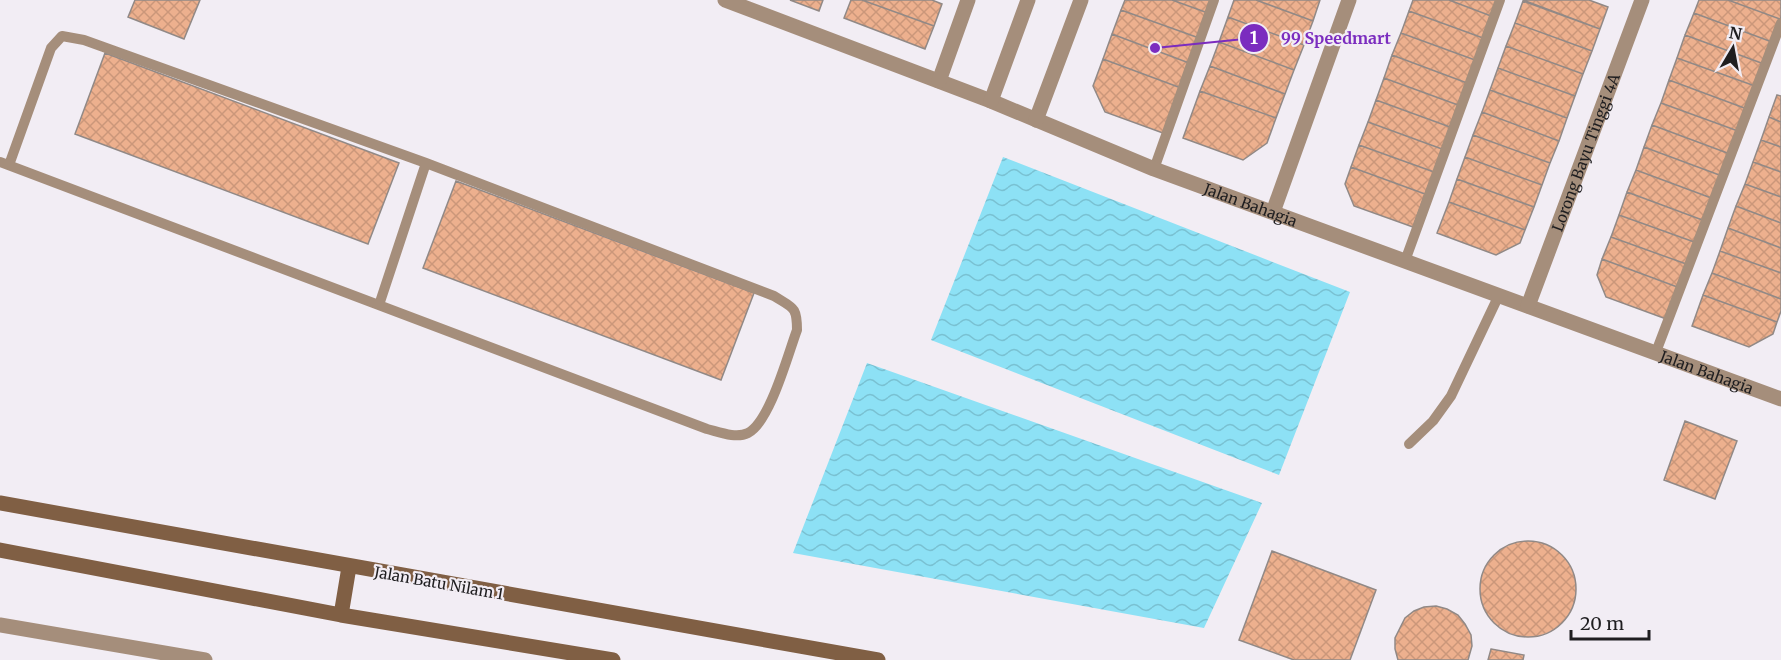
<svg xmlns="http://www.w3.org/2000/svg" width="1781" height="660" viewBox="0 0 1781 660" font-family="Merriweather,serif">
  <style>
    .water { fill: url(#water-waves) }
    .building { fill: url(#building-cross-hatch); stroke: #918986; stroke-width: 1.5 }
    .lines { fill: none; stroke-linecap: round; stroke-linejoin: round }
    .service { stroke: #a58e7b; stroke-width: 10 }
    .minor { stroke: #a58e7b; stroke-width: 15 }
    .secondary { stroke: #805f44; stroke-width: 15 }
    .labels { text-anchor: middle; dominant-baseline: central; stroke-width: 4.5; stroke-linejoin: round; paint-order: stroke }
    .street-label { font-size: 15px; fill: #1f1e20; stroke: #f2edf4 }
    .leader { fill: none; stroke: #7b2cbf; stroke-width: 2 }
    .callout-dot { fill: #7b2cbf; stroke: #f2edf4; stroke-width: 2 }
    .mark-label { font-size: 18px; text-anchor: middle; font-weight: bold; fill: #fff }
    .callout-label { font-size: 16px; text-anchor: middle; font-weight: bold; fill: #7b2cbf; stroke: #f2edf4; stroke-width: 4.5; stroke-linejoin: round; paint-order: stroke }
  </style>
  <defs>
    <pattern id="water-waves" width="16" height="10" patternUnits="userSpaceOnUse" patternTransform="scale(1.5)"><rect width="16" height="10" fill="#8de1f5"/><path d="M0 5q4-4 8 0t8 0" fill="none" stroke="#79c1d2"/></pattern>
    <pattern id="building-cross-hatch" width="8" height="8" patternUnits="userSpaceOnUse" patternTransform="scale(1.5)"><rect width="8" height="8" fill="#edb08e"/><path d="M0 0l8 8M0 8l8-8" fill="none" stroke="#cb977a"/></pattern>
  </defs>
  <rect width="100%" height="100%" fill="#f2edf4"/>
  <path class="water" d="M1003,157l347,135 -71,183 -348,-135z
    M867,363l395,140 -58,125 -411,-75z"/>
  <path class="building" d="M135,0h65l-16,39 -56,-22z
    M790,0h33l-4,11z
    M851,0h11l72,26 -9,23 -81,-31z
    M862,0h70l10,4 -8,22z
    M1125,0h47l36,13 -9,25 -78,-28z
    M1172,0h41l-5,13z
    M1234,0h22l57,21 -9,24 -76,-28z
    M1256,0h64l-7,21z
    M1413,0h36l42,16 -8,22 -74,-27z
    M1449,0h48l-6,16z
    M1523,0h66l19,7 -8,22z
    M1699,0h29l52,19 -8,23 -78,-29z
    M1728,0h53v17l-1,2z
    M1523,1l77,28 -8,22 -77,-28z
    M1121,10l78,28 -10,25 -77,-29z
    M1409,11l74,27 -8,22 -74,-27z
    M1694,13l78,29 -8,22 -79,-29z
    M1228,17l76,28 -10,25 -75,-28z
    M1515,23l77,28 -9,23 -77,-28z
    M1401,33l74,27 -8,23 -75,-28z
    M1112,34l77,29 -8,25 -78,-29z
    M1685,35l79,29 -9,22 -78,-28z
    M1219,42l75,28 -9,24 -75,-28z
    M1506,46l77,28 -8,22 -77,-28z
    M105,53l294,110 -31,81 -293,-110z
    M1392,55l75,28 -9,22 -74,-27z
    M1677,58l78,28 -8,23 -78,-29z
    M1103,59l78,29 -18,45 -58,-21 -12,-26z
    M1210,66l75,28 -9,24 -76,-27z
    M1498,68l77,28 -8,22 -77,-28z
    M1384,78l74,27 -8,22 -74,-27z
    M1669,80l78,29 -9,22 -77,-28z
    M1490,90l77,28 -8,23 -77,-29z
    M1200,91l76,27 -9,25 -24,17 -60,-22z
    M1777,95l4,1v26l-12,-5z
    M1376,100l74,27 -8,22 -74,-27z
    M1661,103l77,28 -8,23 -78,-29z
    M1482,112l77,29 -9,22 -77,-28z
    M1769,117l12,5v25l-20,-7z
    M1368,122l74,27 -8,23 -75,-27z
    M1652,125l78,29 -8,22 -78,-29z
    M1473,135l77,28 -8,22 -77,-28z
    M1761,140l20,7v25l-28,-10z
    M1359,145l75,27 -9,22 -74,-27z
    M1644,147l78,29 -8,23 -78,-29z
    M1465,157l77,28 -8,22 -77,-28z
    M1753,162l28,10v25l-36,-13z
    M1351,167l74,27 -12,33 -59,-21 -9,-22z
    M1636,170l78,29 -9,22 -78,-29z
    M1457,179l77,28 -9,23 -76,-28z
    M456,181l298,112 -33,87 -298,-112z
    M1745,184l36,13v26l-45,-17z
    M1627,192l78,29 -8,22 -78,-28z
    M1449,202l76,28 -5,13 -24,12 -59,-22z
    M1736,206l45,17v25l-53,-20z
    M1619,215l78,28 -8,22 -78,-28z
    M1728,228l53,20v25l-61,-22z
    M1611,237l78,28 -9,23 -78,-29z
    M1720,251l61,22v26l-69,-26z
    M1602,259l78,29 -11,32 -63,-23 -9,-22z
    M1712,273l69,26v12l-4,11 -74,-27z
    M1703,295l74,27 -4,12 -24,13 -57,-21z
    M1685,421l52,20 -22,58 -51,-19z
    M1480 589a48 48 0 1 1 96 0a48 48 0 1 1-96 0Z
    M1272,551l104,39 -26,70h-56l-55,-20z
    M1436,606l11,3 11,6 7,9 6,11 1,11 -4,14h-70l-3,-11v-11l10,-20 9,-7 10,-4z
    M1491,649l33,6 -1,5h-35z"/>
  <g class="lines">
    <path class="service" d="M0,162l707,267c12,3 29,10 41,4 22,-11 40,-79 49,-103 0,-24 -4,-22 -23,-34l-348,-133 -342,-123 -22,-4 -11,12 -42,117
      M1154,169l60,-169
      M1405,261l95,-261
      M379,305l47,-142
      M1656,352l125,-329
      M1409,444l24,-23 18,-25 48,-101"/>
    <g class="minor">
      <path id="s1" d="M725,0l266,101 163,68 627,230"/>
      <path d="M939,81l29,-81"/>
      <path d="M991,101l37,-101"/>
      <path d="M1036,120l45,-120"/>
      <path d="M1273,212l76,-212"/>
      <path id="s2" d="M1528,306l114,-306"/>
      <path d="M0,625l205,35"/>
    </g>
    <path class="secondary" d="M0,503l878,157
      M0,550l341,65 272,45
      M341,615l8,-48"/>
  </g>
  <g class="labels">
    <g class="street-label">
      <text stroke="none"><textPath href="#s2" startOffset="164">Lorong Bayu Tinggi 4A</textPath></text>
      <text stroke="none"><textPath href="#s1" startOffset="564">Jalan Bahagia</textPath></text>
      <text stroke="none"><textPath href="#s1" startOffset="1050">Jalan Bahagia</textPath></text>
      <text transform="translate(439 583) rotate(10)">Jalan Batu Nilam 1</text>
    </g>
  </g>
  <path class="leader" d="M1155 48L1254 38"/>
  <g class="callout-dot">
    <circle cx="1155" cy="48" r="6"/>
    <circle cx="1254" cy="38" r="15"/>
  </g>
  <g class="mark-label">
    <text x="1254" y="44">1</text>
  </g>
  <g class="callout-label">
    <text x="1336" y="44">99 Speedmart</text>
  </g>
  <g transform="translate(1733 48) rotate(10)" stroke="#f2edf4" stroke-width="4.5" paint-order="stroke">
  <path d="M0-4.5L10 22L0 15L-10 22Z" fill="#1f1e20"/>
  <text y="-9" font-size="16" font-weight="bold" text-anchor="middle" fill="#1f1e20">N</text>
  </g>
  <path d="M1571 630v9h78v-9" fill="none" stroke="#1f1e20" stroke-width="3"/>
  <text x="1580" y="630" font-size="18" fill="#1f1e20" stroke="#f2edf4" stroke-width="4.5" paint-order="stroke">20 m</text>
</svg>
